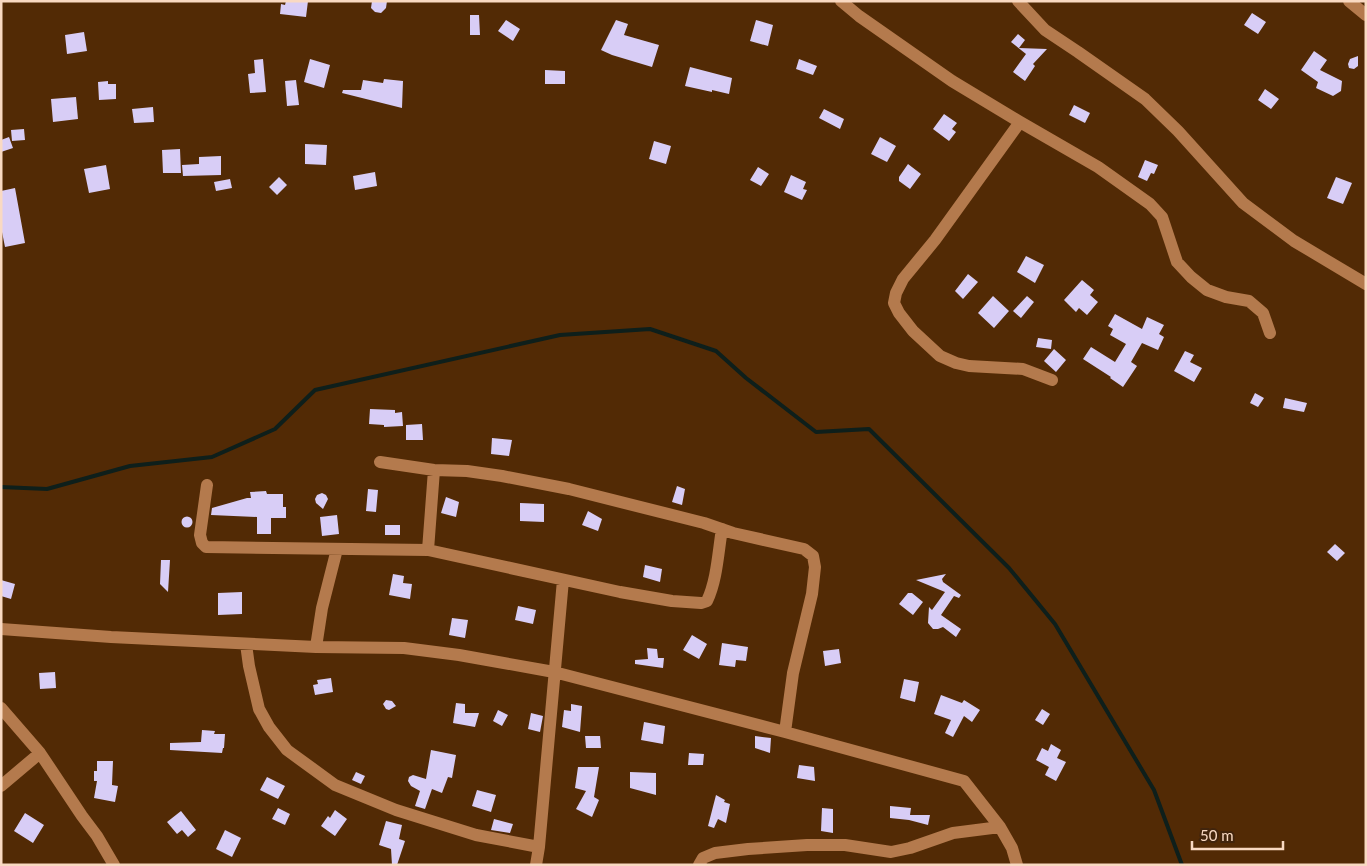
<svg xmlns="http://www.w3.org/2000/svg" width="1367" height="866" viewBox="0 0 1367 866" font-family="Lato,sans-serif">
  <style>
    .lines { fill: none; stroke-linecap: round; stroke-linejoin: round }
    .stream { stroke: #0e1f1b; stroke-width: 4 }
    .building { fill: #d8cdf6 }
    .street { stroke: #b47a4d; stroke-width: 12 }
  </style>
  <rect width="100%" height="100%" fill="#522a05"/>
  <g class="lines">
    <path class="stream" d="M1,487l46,2 83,-23 82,-9 63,-28 40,-39 245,-55 90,-6 66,22 30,27 70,54 53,-3 140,139 46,56 99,166 28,75"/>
  </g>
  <path class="building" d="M286,1h22l-2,16 -26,-3 1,-10 4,1z
    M372,1h15l-1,7 -5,5 -6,-1 -4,-4z
    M1252,13l14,9 -8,12 -14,-9z
    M470,15h9l1,20h-10z
    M506,20l14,9 -7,12 -15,-10z
    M616,20l12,4 -4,11 35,10 -7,22 -40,-12 -11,-5z
    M756,20l17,5 -5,21 -18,-5z
    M84,32l3,19 -20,3 -2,-19z
    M1018,34l7,6 -6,8 28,1 -14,15 2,2 -10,15 -12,-9 13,-18 -15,-12z
    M1314,51l13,9 -7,10 22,11 -1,10 -8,5 -17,-8 2,-6 -17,-12z
    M1358,56v10l-4,3 -5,-1 -1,-4 2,-5z
    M263,59l3,33 -16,1 -2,-19 7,-1 -1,-13z
    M310,59l20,6 -6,23 -20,-6z
    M799,59l18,7 -4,9 -17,-6z
    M690,67l42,11 -3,16 -17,-4v2l-27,-6z
    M545,70l20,1v13h-20z
    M384,79l19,2 -1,27 -60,-15 1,-3h18l2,-10 20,3z
    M296,80l3,25 -12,1 -2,-25z
    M108,81v3h8v15l-17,1 -1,-18z
    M1265,89l14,10 -8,10 -13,-9z
    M76,97l2,22 -25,3 -2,-23z
    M1074,105l16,8 -5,10 -16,-8z
    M153,107l1,15 -20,1 -2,-14z
    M824,109l20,10 -4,10 -21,-11z
    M944,114l13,9 -5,6 4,3 -7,9 -16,-12z
    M24,129l1,11 -13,1 -1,-11z
    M9,137l4,11 -12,4v-12z
    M880,137l16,9 -9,16 -16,-8z
    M654,141l17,5 -5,18 -17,-5z
    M305,144l22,1 -1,20 -21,-1z
    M180,149l1,24h-18l-1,-23z
    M221,156v19l-38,1 -1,-11 17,-1v-7z
    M1145,160l13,5 -4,9 -3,-1 -4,8 -9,-4z
    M908,164l13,10 -11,15 -11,-8v-4z
    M106,165l4,24 -21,4 -5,-24z
    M758,167l11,7 -8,12 -11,-6z
    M375,172l2,14 -22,4 -2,-14z
    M791,175l15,7 -3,7 4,1 -5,10 -18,-8z
    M279,177l8,8 -10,10 -8,-8z
    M1336,177l16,6 -9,21 -16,-6z
    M230,179l2,9 -16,3 -2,-9z
    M15,188l10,55 -20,4 -4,-20v-36z
    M1026,256l18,9 -9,18 -18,-11z
    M968,274l10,8 -15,17 -8,-8z
    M1082,280l12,10 -4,5 8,7 -11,13 -8,-7 -3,4 -12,-12z
    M993,296l16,15 -15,17 -16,-15z
    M1027,296l7,6 -13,16 -8,-7z
    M1115,314l27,15 5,-12 17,8 -5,9 5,3 -6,13 -16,-7 -11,19 6,4 -14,21 -13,-9 1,-1 -28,-18 8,-12 24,15 11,-18 -16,-9 3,-6 -5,-3z
    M1038,338l14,2 -1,9 -15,-2z
    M1054,349l12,11 -10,12 -12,-11z
    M1185,351l9,4 -4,7 12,6 -8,14 -20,-11z
    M1255,393l9,5 -6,9 -8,-4z
    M1285,398l22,5 -3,9 -21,-4z
    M370,409l25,1v3l7,-1 1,14 -19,1v-2l-15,-1z
    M422,424l1,16h-17v-15z
    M492,438l20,2 -3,16 -18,-2z
    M677,486l8,3 -3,16 -10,-3z
    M368,489l10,1 -2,22 -10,-1z
    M266,491l1,3h16v13h3v11h-15v16h-14v-17l-46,-2 1,-7 35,-10h4l-1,-6z
    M322,493l4,2 2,4 -5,10 -7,-6 -1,-4 2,-4z
    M446,497l13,5 -3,15 -15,-4z
    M520,503l24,1v18l-24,-1z
    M588,511l14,8 -4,12 -16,-6z
    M337,515l2,19 -17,2 -2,-19z
    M181.5 522a5.5 5.5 0 1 1 11 0a5.5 5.5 0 1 1-11 0Z
    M385,525h15v10h-15z
    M1335,544l10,9 -8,8 -10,-9z
    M161,560h9l-2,32 -8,-8z
    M645,565l17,4 -2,13 -17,-5z
    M393,574l11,2 -1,7 9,1 -2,15 -21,-4z
    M946,574l-4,5 1,3 18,13 -2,3 -5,-2 -13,19 20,14 -5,8 -13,-10 -5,2h-5l-5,-6 1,-16 3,3 13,-18 -29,-12z
    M1,580l14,4 -4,15 -10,-3z
    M242,592v22l-24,1v-22z
    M908,593h4l11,9 -10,13 -14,-11z
    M518,606l18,4 -3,14 -18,-4z
    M452,618l16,2 -3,18 -16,-3z
    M692,635l15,9 -8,15 -16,-9z
    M722,643l26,4 -2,14 -10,-1 -1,7 -16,-2z
    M647,648l10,1 1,9h6l-1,10 -28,-4v-4l13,-1z
    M839,649l2,14 -16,3 -2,-15z
    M55,672l1,16 -16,1 -1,-16z
    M331,678l2,14 -18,3 -2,-10 5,-1 -1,-4z
    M904,679l15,3 -4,20 -15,-4z
    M941,695l21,8 2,-3 16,10 -8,12 -8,-6 -11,21 -8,-4 6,-13 -17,-6z
    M386,700l6,1 4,5 -7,4 -3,-1 -3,-5z
    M456,703l9,1v9h14l-4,14 -22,-4z
    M571,704l11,2 -2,26 -18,-5 2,-17 7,1z
    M1042,709l8,5 -7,11 -8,-5z
    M498,710l10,5 -6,11 -9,-5z
    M531,713l12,3 -3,16 -12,-3z
    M644,722l21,4 -2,18 -22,-4z
    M202,730l13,1 -1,3h11l-1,14h-1l-1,5 -52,-3v-7l31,-1z
    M585,736h15l1,12h-15z
    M755,736l16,2 -1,15 -15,-5z
    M1051,744l10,6 -4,8 9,4 -10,19 -11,-6 4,-8 -13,-7 6,-12 6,3z
    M431,750l25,5 -4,23 -4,-1 -6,16 -10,-4 -7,20 -10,-3 5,-15 -9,-5 -3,-5 1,-4 4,-2 13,4z
    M689,753l15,1 -1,11h-15z
    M97,761h16l-1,24 6,1 -3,16 -21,-4 3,-17h-3v-10h3z
    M799,765l15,2 1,14 -18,-3z
    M578,767h21l-5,30 5,3 -7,17 -16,-8 10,-18 -11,-3z
    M356,772l9,4 -4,8 -9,-4z
    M630,772l26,1v22l-26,-7z
    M267,777l18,9 -7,13 -18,-9z
    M477,790l19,5 -5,17 -19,-6z
    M716,795l9,5 -1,2 6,2 -4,19 -8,-4 -4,9 -6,-2z
    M890,806l21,2 -1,7h20l-2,10 -19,-5 -19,-2z
    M278,808l12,6 -5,11 -13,-6z
    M822,808l11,1v24l-12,-2z
    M335,810l12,9 -12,17 -14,-10 7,-10 2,2z
    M181,811l15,19 -8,7 -6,-7 -5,4 -10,-12z
    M25,813l19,12 -11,18 -19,-12z
    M494,819l19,5 -3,9 -19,-3z
    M386,821l16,4 -3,14 6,2 -8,24h-5l-1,-16 -12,-4z
    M225,830l16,8 -9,19 -16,-8z"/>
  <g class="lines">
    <path class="street" d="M841,1l18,15 93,65 68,41 78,45 52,37 12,13 15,45 14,15 16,13 19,7 23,4 14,12 7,20
      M1018,1l27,29 33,22 67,47 33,32 65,72 51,38 72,43
      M1349,1l17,14
      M1020,122l-85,118 -32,39 -7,14 -2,10 5,10 14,18 27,25 16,7 13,3 54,3 29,11
      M380,462l54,8 33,1 35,5 67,13 135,34 29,10 71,16 9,7 2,11 -3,27 -19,79 -8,59
      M207,485l-7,50 2,8 4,4 222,3 192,42 52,9 29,2 6,-2c10,-21 11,-48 15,-72
      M428,550l6,-80
      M1,629l110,8 205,10 88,1 55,7 95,17 231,60 179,49 36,46 12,21 5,17
      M246,644l3,22 10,43 10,18 18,23 48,35 61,25 80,25 63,12
      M316,647l6,-39 15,-59
      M1,708l39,45 42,63 15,20 17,29
      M1,786l39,-33
      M536,865l3,-18 24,-267
      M699,865l4,-7 12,-5 33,-4 59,-4h38l46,7 19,-4 43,-15 47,-6"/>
  </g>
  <rect width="1367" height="866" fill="none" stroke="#f9d9c2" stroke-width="5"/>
  <path d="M1192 841v8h91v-8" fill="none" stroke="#f9d9c2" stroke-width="2.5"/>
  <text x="1200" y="841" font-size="15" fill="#f9d9c2" stroke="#41240c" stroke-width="4" paint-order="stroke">50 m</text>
</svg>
